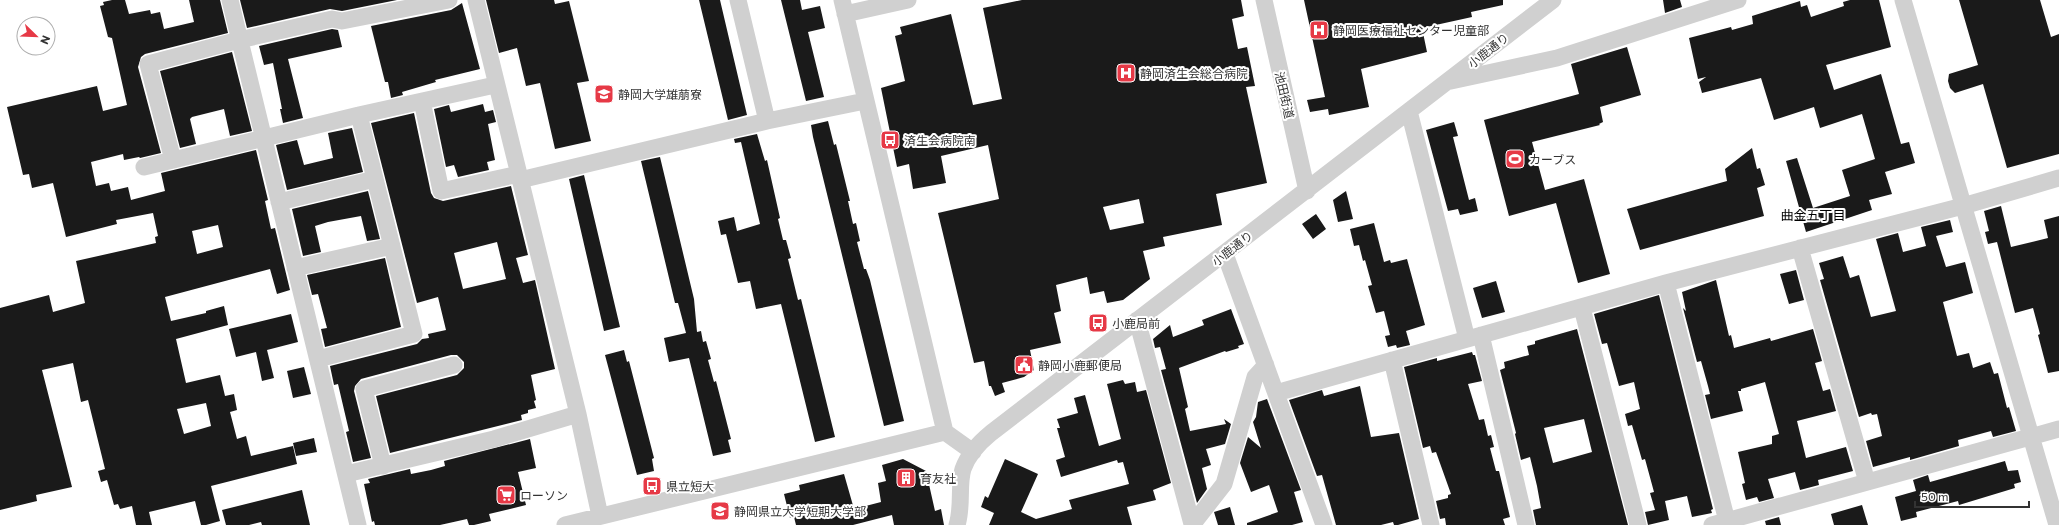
<svg xmlns="http://www.w3.org/2000/svg" width="2059" height="525" viewBox="0 0 2059 525" font-family="Commissioner,'Noto Sans JP',sans-serif">
  <style>
    .building { fill: #1a1a1a; fill-rule: evenodd }
    .lines { fill: none; stroke-linecap: round; stroke-linejoin: round }
    .minor { stroke: #d0d0d0; stroke-width: 17 }
    .labels { text-anchor: middle; dominant-baseline: central; stroke-width: 4; stroke-linejoin: round; paint-order: stroke }
    .poi-label { font-size: 12px; fill: #333; stroke: #fff; text-anchor: start }
    .street-label { font-size: 12px; fill: #333; stroke: #fff }
    .neighbourhood-label { font-size: 13px; fill: #000; stroke: #fff }
  </style>
  <rect width="100%" height="100%" fill="#fff"/>
  <path class="building" d="M112,0h13l4,14 21,-4 1,4 9,-2 4,17 30,-7 -5,-22h31l8,33 -83,21 -4,3 -3,10 23,86 -21,5 -1,-1 -15,3 -1,-6 -32,8 5,24 13,-3 2,8 17,-4 3,13 34,-9 -4,-18 95,-23 12,50 -3,1 6,28 4,-1 15,62 -13,4 -7,-25 -105,28 6,24 35,-8v-2l18,-5 4,19 -52,14 10,44 34,-8 5,21 9,-2 3,16 -7,2 7,27 9,-3 5,20 42,-10 4,18 -86,22 9,35 -14,4h-5l-6,-24 -46,11 3,13h-16l-4,-19 -12,3 -2,-5 -4,1 -7,-25 -6,2 -3,-11 7,-2 -17,-69 -7,2 -8,-39 -31,7 30,117 -36,8 1,6 -37,9v-202l49,-13 4,17 32,-9 -9,-42 80,-18 -1,-6 3,-1 -5,-23 -37,7 1,4 -51,13 -13,-54 -21,5 -3,-14 -6,1 -16,-68 90,-21 6,25 24,-6 -15,-67 -4,-1 -8,-31 4,-1 -1,-3zM218,225l5,22 -26,7 -5,-23zM206,403l5,23 -27,8 -7,-25z
    M240,0h157l-55,11 -12,-2 -83,19z
    M486,0h68l1,4 14,-3 20,80 -12,2 14,58 -36,8 -15,-66 -14,3 -9,-38 -18,5z
    M699,0h21l27,115 -19,5z
    M781,0h19l2,10 18,-4 5,22 -17,4 16,65 -18,4z
    M1022,0h219l3,16 -12,3 6,30 9,-2 8,39 -9,1 21,96 -51,11 6,31 -59,12 2,9 -22,5 7,28 -27,21 -16,3 -3,-12 -14,3 -3,-17 -31,8 5,26 -7,2 7,30 -31,7 4,20 -10,7 -22,6 3,9 -10,4 -4,-10h-2l-5,-25 -10,2 -36,-150 61,-14 -11,-54 -47,11 5,27 -33,6 -4,-25 -12,3 -16,-79 24,-7 -10,-45 7,-2 -2,-7 51,-13 22,91 29,-6 -19,-91zM1139,199l5,24 -34,7 -7,-23z
    M1304,0h199v5l-32,7 1,5 -50,11 5,24 -66,17 8,38 -40,8 -1,-6 -18,3 -3,-12 18,-3z
    M1663,0h17l2,7 -17,6z
    M1850,0h29l12,47 -65,18 8,25 47,-16 20,70 8,-2 6,21 -30,9 7,22 -23,6 3,10 -66,22 -20,-71 11,-3 16,50 37,-12 -8,-26 33,-11 -13,-45 -42,14 -6,-21 -40,13 -13,-42 -59,15 -3,-11 7,-5 -8,2 -9,-41 42,-11 1,3 21,-6 -1,-8 48,-15 1,6 6,-2 4,12 33,-11 -1,-4z
    M1959,0h81l11,37 8,-3v120l-52,14 -24,-84 -28,9 -5,-5 -2,-7 1,-7 29,-9z
    M462,3l18,66 -45,11 1,2 -34,10 1,3 -12,3 -3,-16h-3l-14,-56 80,-16z
    M332,29l6,1 4,17 -54,12 15,59 -20,5 -3,-14h2l-9,-46 -9,2 -5,-19z
    M1627,47l14,48 -41,12 3,15 -4,2 1,1 -68,17 13,48 39,-11 26,95 -32,9 -22,-80 -47,13 -25,-96 95,-26 -8,-30z
    M232,52l20,79 -22,5 -6,-27 -32,8 -2,2 6,25 -16,4 -20,-77z
    M483,104l2,8 8,-2 3,12 -8,2 7,36 -8,2 2,8 -31,7 -4,-12 -8,2 -12,-58 15,-4 2,7z
    M414,113l17,80 3,5 9,3 68,-15 17,69 -12,3 7,25 12,-3 20,89 -24,6 5,25 -2,1 2,7 -8,2v3l-7,2 1,5 -132,33 -14,-57 81,-21 7,-7v-6l-7,-7h-6l-90,24 -6,7 -1,5 17,67 -18,4 -7,-30 3,-1 -11,-47 -4,1 -4,-19 87,-22 5,-5 7,-1 -1,-4 18,-4 -8,-33 -21,6 -46,-180zM497,242l9,37 -43,10 -9,-36z
    M828,121l6,24 2,-1 14,57h-2l5,23 3,-1 4,18 -3,1 7,27h2l4,11 34,141 -20,5 -71,-289 -2,-12z
    M1454,122l4,14 -5,1 16,63 6,-2 3,13 -18,4 -2,-6 -10,2 -22,-81z
    M352,128l11,44 -76,18 -11,-45 21,-5 7,25 29,-7 -5,-25z
    M757,134l8,27 2,-1 13,58 -2,1 5,21h3l5,18 -3,1 10,41 3,-1 34,138 -20,5 -34,-138 -25,5 -6,-28 -12,2 -12,-49 -5,1 -3,-14 16,-4 3,14 23,-7 -19,-82 -6,1 -1,-4z
    M1752,148l5,21 3,-1 5,17 -8,3 7,28 -124,34 -13,-41 100,-28 -2,-12z
    M660,157l34,142 3,33 4,-1 2,11 3,-1 5,18 -3,1 6,22 2,-1 15,58 -3,1 3,12 -18,4 -24,-98 -20,4 -5,-24 22,-5 -8,-30h-3l-34,-142z
    M584,175l36,152 -16,4 -35,-152z
    M368,191l12,48 -13,2 -6,-25 -33,6 -13,4 6,26 -18,4 -11,-47z
    M1346,191l7,28 -15,3 -5,-22z
    M2001,206l10,41 37,-9 -4,-18 15,-4v155l-11,2 -10,-38 2,-1 -7,-26 -18,5 -18,-71 -9,2 -3,-12 4,-1 -5,-20z
    M1316,214l10,15 -13,10 -11,-15z
    M1950,220l3,12 -17,4 10,31 19,-5 8,31 -30,9 14,54 12,-3 4,15 17,-6 4,12 4,-1 9,35 2,-1 7,24 -23,6 -2,-6 -33,9 1,6 -49,14v-3l-37,10 -7,-26 16,-5 -5,-22 -5,1 -1,-2 -12,4 -39,-137 4,-1 -5,-16 24,-7 7,22 9,-3 12,42 25,-6 -20,-72 22,-6 5,19 23,-6 -5,-19z
    M1374,223l10,39 6,-2 1,3 16,-4 18,66 -19,6 4,14 -13,3 -1,-3 -8,2 -3,-11 5,-1 -6,-24 -8,2 -8,-27 4,-1 -7,-25 -2,1 -4,-16 -5,1 -4,-17z
    M385,258l16,69 -76,20 -4,-18 6,-1 -9,-34 -6,1 -5,-20z
    M1796,270l8,30 -15,4 -9,-30z
    M1716,280l13,56 2,-1 3,13 36,-10 1,3 42,-12 9,32 -7,2 8,28 7,-2 6,22 -39,10 9,37 40,-11 7,24 -35,9 1,5 -19,5 -5,-18 -27,7 6,19 -15,4 -2,-5 -11,3 -4,-16 3,-1 -7,-31 34,-8v-8l7,-2 -14,-52 -24,7v2h-3l5,20 -32,8 -6,-24 5,-1 -2,-8 -7,-25 -4,1 -14,-54 3,3 -4,-19z
    M1496,281l9,31 -23,6 -9,-30z
    M1659,295l54,214 -2,1 1,3 -20,4 -5,-21 -22,5 4,19 -21,5 -3,-13 10,-2 -5,-17 4,-1 -9,-33 -3,1 -10,-35 -4,1 -3,-12 15,-5 -6,-27 -15,4 -12,-43 -5,1 -8,-30z
    M1231,309l13,35 -6,2 1,2 -13,4 -1,-1 -46,17 9,39 -3,2 5,22 36,-7 -2,-5 7,5 -6,20 -19,5 5,16 -9,3 5,21 -10,14 -36,-133 5,-1 -6,-22 -5,1 -2,-9 17,-14 3,12 31,-12 -2,-5z
    M291,314l7,28 -31,8 7,28 -12,3 -6,-29 -20,5 -7,-28z
    M1577,329l51,196h-92l-3,-15 8,-2 -4,-22 -7,-29 -9,3 -6,-26 1,-1 -16,-63 5,-2 -1,-6 25,-7 -2,-9 8,-2v-3zM1584,419l8,33 -39,11 -9,-35z
    M624,350l3,12 2,-1 25,97 -2,1 2,12 -17,4 -32,-120z
    M1472,352l1,3h2l7,26 -14,3 11,36 5,-1 4,17 3,-1 3,12 -4,1 6,23h3l11,46 -7,2 2,6h-59l-1,-7 -5,1 -4,-18 12,-3v-3l3,-1 -15,-42 -4,1 -2,-7 -7,2 -19,-81 33,-9v3z
    M304,367l7,27 -18,4 -6,-27z
    M1123,380l2,4 10,-2 2,10 9,-2 25,93 -18,7 3,10 -29,7 5,18h-143l5,-12 -13,-6 4,-11 3,2 17,-39 33,15 -17,38 15,7 36,-10 -3,-9 60,-16 -6,-22 -5,1 -1,-3 -56,17 -5,-17 9,-3 -8,-29h3l-3,-9 21,-6 -4,-15 11,-3 14,51 22,-7 -14,-55z
    M1360,386l11,51 28,-4 20,86 -21,6h-4l-1,-3 -12,3h-45l-14,-50 -5,1 -28,-76 33,-10 2,6z
    M1267,399l34,91 -7,2 9,30 -11,3h-45v-2l31,-11 -9,-27 -18,7 -11,-29 8,-26 13,11 -8,-26 3,-5 2,-15z
    M314,438l3,14 -21,4 -3,-13z
    M530,439l6,29 -18,4 8,33 -37,9 2,7 -17,4h-5l-2,-6 -27,6h-65l-1,-4 -2,1 -8,-38 6,-1 -2,-4 42,-10 1,5 20,-4 14,-4 -1,-5z
    M903,459l23,12 9,40 6,-2 3,16h-50l-2,-10 -39,10h-57l-2,-8 -4,1 -6,-24 16,-4 -1,-5 45,-11 10,35 27,-7 -3,-19 8,-2 -4,-16z
    M2005,461l3,10 10,-1 3,12 -7,2 1,4 -56,17 -1,-4 -42,11 1,5 -16,4 -6,-24 21,-6 -3,-11 15,-5 2,7z
    M302,490l8,35h-48l-1,-3 -12,3h-23l-4,-15z
    M1862,505l6,20h-34l-3,-11z
    M1230,507l5,18h-17l-4,-13z
    M1779,517l2,8h-15l-1,-4z"/>
  <g class="lines">
    <path class="minor" d="M230,0l128,525
      M476,0l102,414 22,102
      M738,0l29,121
      M842,0l103,432 28,20
      M1264,0l43,191
      M1903,0l154,525
      M845,14l63,-14
      M1451,81l106,-23 181,-58
      M422,101l19,90 78,-17
      M1409,111l58,228
      M173,160l-25,-96 91,-24 93,-21 10,2 107,-21
      M144,167l215,-52 136,-30
      M520,180l247,-59 98,-20
      M279,202l96,-23
      M1800,248l67,234
      M1225,254l99,271
      M295,268l97,-22
      M1666,283l62,242
      M1582,308l56,217
      M1137,320l55,204
      M1481,335l45,190
      M318,359l96,-25 -55,-219
      M1392,360l39,165
      M1276,393l390,-110 297,-77 96,-28
      M383,466l-19,-77 90,-24
      M346,474l148,-35 84,-25
      M565,525l380,-93
      M957,525c6,-19 1,-40 6,-56 5,-14 17,-27 28,-36l562,-433
      M1192,525l32,-41 31,-107 11,-12
      M1712,525l347,-96"/>
  </g>
  <defs>
    <g id="hospital-square" transform="scale(1)"><rect x="-9" y="-9" width="18" height="18" rx="4" fill="#e63946" stroke="#fff"/><path d="M-5-5h3v3.5h4V-5h3V5h-3V1.5h-4V5h-3Z" fill="#fff"/></g>
    <g id="university-square" transform="scale(1)"><rect x="-9" y="-9" width="18" height="18" rx="4" fill="#e63946" stroke="#fff"/><path d="M0-5L7-2L0 1L-7-2ZM-4 1L0 2.5L4 1V4Q0 6-4 4Z" fill="#fff"/></g>
    <g id="bus-square" transform="scale(1)"><rect x="-9" y="-9" width="18" height="18" rx="4" fill="#e63946" stroke="#fff"/><path d="M-5-6H5V4H4V6H2V4H-2V6H-4V4H-5ZM-3.5-4V0h7V-4ZM-3.5 1.2v1.5H-2V1.2ZM2 1.2v1.5H3.5V1.2Z" fill="#fff"/></g>
    <g id="stadium-square" transform="scale(1)"><rect x="-9" y="-9" width="18" height="18" rx="4" fill="#e63946" stroke="#fff"/><path d="M0-5a6.5 5 0 1 0 0 10a6.5 5 0 1 0 0-10ZM-3.5-1.8h7v3.6h-7Z" fill="#fff"/></g>
    <g id="civic-square" transform="scale(1)"><rect x="-9" y="-9" width="18" height="18" rx="4" fill="#e63946" stroke="#fff"/><path d="M-.6-6.5H3V-4.5H.6V-3L4-1V1h2V6H-6V1h2V-1L-.6-3ZM-1.2 2.5V6h2.4V2.5Z" fill="#fff"/></g>
    <g id="building-square" transform="scale(1)"><rect x="-9" y="-9" width="18" height="18" rx="4" fill="#e63946" stroke="#fff"/><path d="M-4-6H4V6H1V3H-1V6H-4ZM-2.5-4.3h1.7v1.8h-1.7ZM.8-4.3h1.7v1.8H.8ZM-2.5-1h1.7V.8h-1.7ZM.8-1h1.7V.8H.8Z" fill="#fff"/></g>
    <g id="supermarket-square" transform="scale(1)"><rect x="-9" y="-9" width="18" height="18" rx="4" fill="#e63946" stroke="#fff"/><path d="M-6-5.5h2.5l.6 2H6L4.5 2H-2.5L-4.4-4H-6ZM-1.5 3.2a1.3 1.3 0 1 0 .1 0ZM3 3.2a1.3 1.3 0 1 0 .1 0Z" fill="#fff"/></g>
  </defs>
  <g fill-rule="evenodd">
    <use href="#hospital-square" x="1319" y="30"/>
    <use href="#hospital-square" x="1126" y="73"/>
    <use href="#university-square" x="604" y="94"/>
    <use href="#bus-square" x="890" y="140"/>
    <use href="#stadium-square" x="1515" y="159"/>
    <use href="#bus-square" x="1098" y="323"/>
    <use href="#civic-square" x="1024" y="365"/>
    <use href="#building-square" x="906" y="478"/>
    <use href="#bus-square" x="652" y="486"/>
    <use href="#supermarket-square" x="506" y="495"/>
    <use href="#university-square" x="720" y="511"/>
  </g>
  <g class="labels">
    <g class="poi-label">
      <text x="1333" y="30">静岡医療福祉センター児童部</text>
      <text x="1140" y="73">静岡済生会総合病院</text>
      <text x="618" y="94">静岡大学雄萠寮</text>
      <text x="904" y="140">済生会病院南</text>
      <text x="1529" y="159">カーブス</text>
      <text x="1112" y="323">小鹿局前</text>
      <text x="1038" y="365">静岡小鹿郵便局</text>
      <text x="920" y="478">育友社</text>
      <text x="666" y="486">県立短大</text>
      <text x="520" y="495">ローソン</text>
      <text x="734" y="511">静岡県立大学短期大学部</text>
    </g>
    <g class="street-label">
      <text transform="translate(1488 50) rotate(-38)">小鹿通り</text>
      <text transform="translate(1285 95) rotate(77)">池田街道</text>
      <text transform="translate(1232 248) rotate(-38)">小鹿通り</text>
    </g>
    <g class="neighbourhood-label">
      <text x="1813" y="215">曲金五丁目</text>
    </g>
  </g>
  <g transform="translate(36 36) rotate(113)"><circle r="19" fill="#ffffff" stroke="#adadad"/>
  <path d="M0-3L7 15L0 10L-7 15Z" fill="#e63946"/>
  <text y="-6" font-size="11" font-weight="bold" text-anchor="middle" fill="#333333">N</text>
  </g>
  <path d="M1915 501v6h114v-6" fill="none" stroke="#333333" stroke-width="2"/>
  <text x="1921" y="501" font-size="12" fill="#333333" stroke="#ffffff" stroke-width="3" paint-order="stroke">50 m</text>
</svg>
